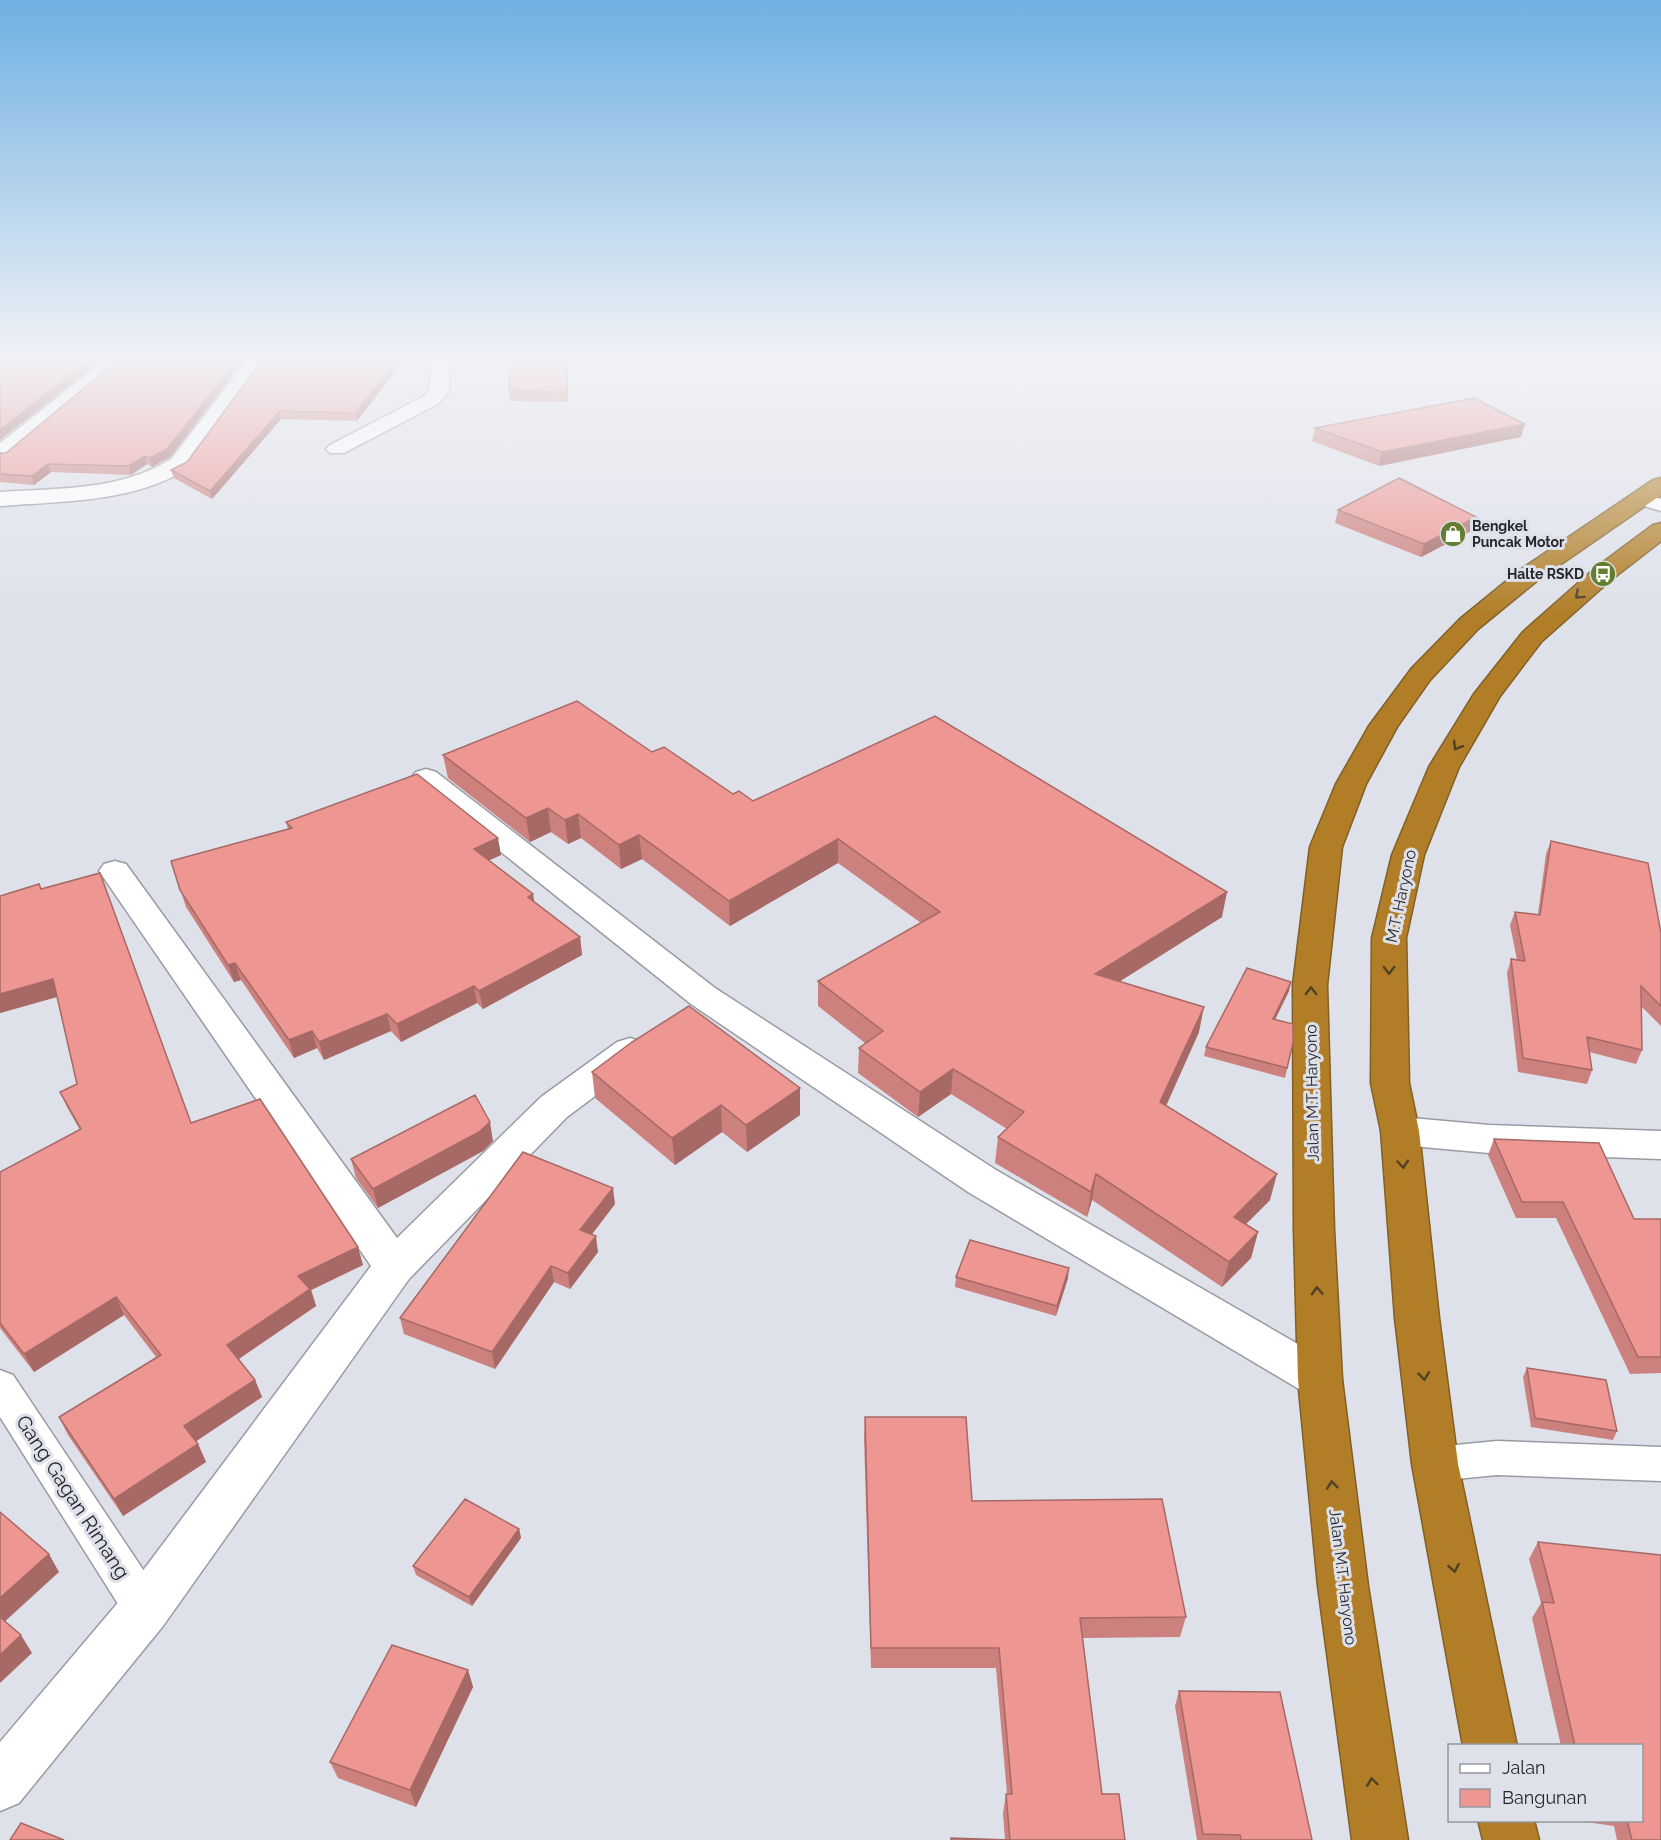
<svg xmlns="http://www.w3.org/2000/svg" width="1661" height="1840" viewBox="0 0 1661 1840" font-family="Raleway,sans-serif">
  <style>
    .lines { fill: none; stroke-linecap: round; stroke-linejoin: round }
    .lane-casing { stroke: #999ba3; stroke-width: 3 }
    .street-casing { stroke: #999ba3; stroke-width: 3 }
    .highway-casing { stroke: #806028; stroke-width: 3 }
    .lane { fill: #fff; fill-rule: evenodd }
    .street { fill: #fff; fill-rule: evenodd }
    .highway { fill: #b17e27; fill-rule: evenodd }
    .wall { fill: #cc817e }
    .shaded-wall { fill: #a66966 }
    .building { fill: #ed9692; stroke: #a66966; stroke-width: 1.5 }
    .oneway { stroke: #504129 }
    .labels { text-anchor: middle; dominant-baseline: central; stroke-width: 6; stroke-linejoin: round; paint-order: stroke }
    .far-poi-label { font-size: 14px; font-weight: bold; fill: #26272a; stroke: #dfe1ea; text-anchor: start }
    .street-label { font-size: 16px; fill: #26272a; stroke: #dfe1ea }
    .near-street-label { font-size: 20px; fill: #26272a; stroke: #dfe1ea }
  </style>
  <rect width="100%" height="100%" fill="#dfe1ea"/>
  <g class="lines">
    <g class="lane-casing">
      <path id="lane" d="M1640,494l21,5v12l-27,-8 -3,-4z
        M0,1370l13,5 147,220 6,14 -6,14 -15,6 -15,-6 -130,-206z
        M1497,1441l164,6v34l-164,-6 -62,6 -14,-5 -5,-12 5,-12 14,-5z"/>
    </g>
    <g class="street-casing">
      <path id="street" d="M106,359h20l-118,100 -8,1v-17z
        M248,359l18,1 -79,109c-56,34 -124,32 -187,37v-14c59,-4 120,-1 171,-33z
        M432,359h18l-1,32 -11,13 -94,49h-14l-4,-4 4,-4 94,-49 5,-6z
        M426,769l10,3 279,216 281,182 340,196 6,13 -6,13 -16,6 -16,-6 -336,-200 -277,-188 -275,-220 -5,-6 5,-6z
        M115,861l11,3 271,374 144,-141 76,-55 13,-4 13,4 5,9 -5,9 -76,57 -158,162 -246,347 -144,177 -19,8v-69l127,-150 244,-326 -272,-395 5,-7z
        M1400,1117l89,8 172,6v28l-172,-6 -89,-8 -14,-4 -5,-10 5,-10z"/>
    </g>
    <g class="highway-casing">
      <path id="highway" d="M1661,478v17l-123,85 -60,49 -48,51 -33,47 -31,57 -24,63 -15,138 7,245 8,149 26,207 40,254h-56l-34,-254 -20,-207 -4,-149 -1,-245 17,-138 26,-63 33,-58 43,-58 48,-49 60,-49 133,-90z
        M1661,523v18l-49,38 -71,63 -41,54 -41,71 -35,88 -18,83 3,145 10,48 20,187 19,146 59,282h-54l-51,-282 -17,-146 -14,-187 -10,-48 1,-145 20,-83 37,-88 45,-73 49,-62 71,-63 59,-44z
        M1478,1820h56l5,20h-56z"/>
    </g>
    <use href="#lane" class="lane"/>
    <use href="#street" class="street"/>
    <use href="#highway" class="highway"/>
  </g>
  <path class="wall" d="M119,359h126l-75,98 -18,10 -5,-3 -16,11 -80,-3 -17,13 -34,-3v-29h6z
    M263,359h142l-48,62 -76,-2 -69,80 -38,-21 -3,-8 16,-8z
    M510,359h58v43l-58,-1 -1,-10z
    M1315,428l206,9 -142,29 -67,-25z
    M1338,510l135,20 -52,27 -86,-34z
    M652,752l81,42 20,7 469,116 -103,64 80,51 -33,74 104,94 -24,24 12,8 -7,26 -29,29 -130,-87 -5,17 -92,-54 3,-26 9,-8 -56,-35 -33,23 -60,-44 1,-25 6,-5 -47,-37v-25l103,-58 -83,-60 -108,63 -88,-67 -21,10 -40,-31 -13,6 -17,-12 -21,10 -82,-64 -5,-23z
    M286,822l215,33 -12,5 46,42 45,35 2,18 -99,54 -6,-6 -76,39 -10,-11 -67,29 -7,-12 -23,10 -53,-78 -7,2 -48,-75 -15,-46 117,-32z
    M1551,841l110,92v93l-20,-20 1,44 -6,14 -47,-12 3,18 -5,14 -69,-12 -11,-99 4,-14 6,1 -7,-35 5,-13 23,2 8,-60z
    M41,889l150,234 172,142 -52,25 5,16 -77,53 16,21 7,17 -66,44 2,3 8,18 -83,54 -55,-81 -9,-18 97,-60 -32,-42 -90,57 -34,-44v-156l80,-42 -12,-21 -8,-17 17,-8 -20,-87 -57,16v-117z
    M1289,991l-14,28 18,24 -8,35 -81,-22 2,-9z
    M592,1072l208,43 -53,37 -25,-20 -47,33 -80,-67z
    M1494,1139l140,80h27v154l-31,1 -74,-156h-40l-28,-63z
    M493,1141l-10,10 -105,57 -22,-30 -5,-19z
    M615,1204l-23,30 6,18 -28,37 -16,-7 -59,87 -91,-35 -4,-16z
    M956,1277l112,1 -12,38 -101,-29z
    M1527,1368l90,63 -4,9 -82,-13 -8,-50z
    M865,1417l107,84 214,116 -6,20 -97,1 19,156 23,46h-120l-2,-27 3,-19h1l-11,-126h-125l-7,-230z
    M519,1529l2,9 -49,68 -56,-31 -3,-9z
    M1538,1542l123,13v285h-44l-3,-14 -35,-5h62v-75h-80l-29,-128 9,-15 -12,-44z
    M468,1670l5,17 -57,120 -78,-29 -8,-16z
    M1179,1691l133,149h-115l-22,-134z"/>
  <path class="shaded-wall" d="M91,359h12l-103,81v-10z
    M238,359h7l-75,98 -18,10 -2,-9z
    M398,359h7l-48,62 -2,-8z
    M567,359h1v43l-1,-10z
    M280,411l1,8 -69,80 -2,-8z
    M1525,424l-4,13 -142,29 3,-14z
    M145,456l2,8 -16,11 -2,-9z
    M48,464l3,8 -17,13 -2,-9z
    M1476,517l-3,13 -52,27 3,-13z
    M548,808l3,24 -21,10 -4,-24z
    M578,814l3,24 -13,6 -3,-24z
    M639,835l3,24 -21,10 -2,-24z
    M498,838l3,17 -24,11 -3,-17z
    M838,839v24l-108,63 -1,-25z
    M1227,892l-5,25 -130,82 3,-25z
    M533,894l3,17 -8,-14z
    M580,937l2,18 -99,54 -4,-18z
    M235,963l6,17 -7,2 -6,-17z
    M53,979l7,17 -60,17v-19z
    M1291,982l-2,9 -18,37 2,-9z
    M474,986l3,17 -76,39 -4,-18z
    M1204,1007l-5,25 -43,96 4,-26z
    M387,1014l4,17 -67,29 -5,-18z
    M312,1031l5,17 -23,10 -5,-18z
    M953,1069l-2,25 -33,23 2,-25z
    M800,1088v27l-53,37 -1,-27z
    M721,1105l1,27 -47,33 -3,-27z
    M490,1122l3,19 -10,10 -105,57 -5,-19z
    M1096,1174l-4,26 -5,17 4,-25z
    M1277,1174l-7,26 -42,42 6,-25z
    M613,1188l2,16 -32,42 -3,-16z
    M1258,1232l-7,26 -29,29 7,-25z
    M596,1236l2,16 -28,37 -2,-16z
    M358,1247l5,18 -52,25 5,16 -82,56 -7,-17 71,-69z
    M551,1266l3,16 -59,87 -3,-17z
    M1069,1268l-1,10 -12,38 1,-10z
    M116,1297l8,18 -90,57 -10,-18z
    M255,1380l7,17 -70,47 -8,-18z
    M198,1444l8,18 -83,54 -9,-17z
    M519,1529l2,9 -49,68 -3,-9z
    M49,1554l10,18 -58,53 -1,-2v-25z
    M21,1635l11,18 -32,30v-28z
    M468,1670l5,17 -57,120 -6,-17z"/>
  <path class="building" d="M0,359h91l-91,71z
    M119,359h119l-71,90 -17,9 -5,-2 -16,10 -81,-2 -16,12 -32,-2v-21h6z
    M263,359h135l-43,54 -75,-2 -70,80 -39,-21 16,-8z
    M510,359h57v33l-58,-1z
    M1474,398l51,26 -143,28 -67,-24z
    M1399,478l77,39 -52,27 -86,-34z
    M577,701l75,51 12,-5 69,47 6,-3 14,10 182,-85 292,176 -132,82 109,33 -44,95 117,72 -43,43 24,15 -29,30 -133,-88 -5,18 -93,-55 26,-25 -71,-43 -33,23 -61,-44 24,-17 -65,-50 122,-69 -102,-73 -109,62 -90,-66 -20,10 -41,-31 -13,6 -17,-12 -22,10 -83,-63z
    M417,774l81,64 -24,11 59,45 -5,3 52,40 -101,54 -5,-5 -77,38 -10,-10 -68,28 -7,-11 -23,9 -54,-77 -7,2 -48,-75 -9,-29 121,-33 -6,-6z
    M1551,841l97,22 13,70v73l-20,-20 1,64 -55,-13 5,33 -69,-12 -12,-99 14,2 -10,-49 25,3z
    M100,873l91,250 69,-24 98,148 -60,29 12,13 -83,56 28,35 -71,46 14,18 -84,55 -55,-82 102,-62 -45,-58 -92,57 -24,-31v-151l81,-43 -21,-37 17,-8 -24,-105 -53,15v-98l39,-12 2,5z
    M1247,968l44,14 -18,37 20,5v19l-6,25 -81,-21z
    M689,1006l111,82 -54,37 -25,-20 -49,33 -80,-66 40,-30z
    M475,1095l15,27 -11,10 -106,57 -22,-30z
    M1494,1139l105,4 35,76h27v138h-23l-75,-155h-41z
    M523,1152l90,36 -33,42 16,6 -28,37 -17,-7 -59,86 -92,-34z
    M970,1240l99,28 -12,38 -101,-29z
    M1527,1368l79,12 11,51 -82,-13z
    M865,1417h101l6,84 190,-2 24,118 -106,1 22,176h17l6,46h-174v-2l59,2 -4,-46h6l-13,-146h-128z
    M465,1499l54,30 -50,68 -56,-31z
    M0,1512l49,42 -49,44z
    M1538,1542l123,13v285h-29l-5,-19h14v-75h-66l-33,-144 12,1z
    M0,1617l21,18 -21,20z
    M392,1645l76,25 -58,120 -80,-28z
    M1179,1691l101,1 32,148h-71l-1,-5 -37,-1z
    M21,1823l43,17h-54z"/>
  <defs><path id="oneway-chevron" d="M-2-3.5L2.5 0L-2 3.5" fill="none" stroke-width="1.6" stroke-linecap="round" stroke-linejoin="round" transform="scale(1.5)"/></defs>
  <g class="oneway">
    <use href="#oneway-chevron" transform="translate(1579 595) rotate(138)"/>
    <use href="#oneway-chevron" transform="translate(1457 746) rotate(121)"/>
    <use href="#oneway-chevron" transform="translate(1389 970) rotate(90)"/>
    <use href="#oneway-chevron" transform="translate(1311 991) rotate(-90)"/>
    <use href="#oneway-chevron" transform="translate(1403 1164) rotate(85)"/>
    <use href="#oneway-chevron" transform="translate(1317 1291) rotate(-93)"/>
    <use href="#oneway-chevron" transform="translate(1424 1376) rotate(83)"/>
    <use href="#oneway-chevron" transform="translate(1332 1485) rotate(-96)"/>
    <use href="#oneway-chevron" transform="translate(1454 1568) rotate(80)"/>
    <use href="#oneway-chevron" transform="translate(1372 1782) rotate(-98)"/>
  </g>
  <linearGradient id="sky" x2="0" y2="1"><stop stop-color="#6fb0e2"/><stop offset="0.58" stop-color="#f1f2f6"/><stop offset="1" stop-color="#f1f2f6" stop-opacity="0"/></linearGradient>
  <rect width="1661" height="616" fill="url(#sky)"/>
  <defs>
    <g id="shop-disc" transform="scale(1.35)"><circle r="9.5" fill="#637e31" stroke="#dfe1ea"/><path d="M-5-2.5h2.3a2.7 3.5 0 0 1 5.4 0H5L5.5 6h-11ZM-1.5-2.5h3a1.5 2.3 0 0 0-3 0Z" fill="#fff"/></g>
    <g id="bus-disc" transform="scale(1.35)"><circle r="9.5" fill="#637e31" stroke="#dfe1ea"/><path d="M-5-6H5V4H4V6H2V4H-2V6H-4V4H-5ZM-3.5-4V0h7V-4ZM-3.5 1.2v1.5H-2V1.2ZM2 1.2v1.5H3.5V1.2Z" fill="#fff"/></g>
  </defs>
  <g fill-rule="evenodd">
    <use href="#shop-disc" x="1453" y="534"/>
    <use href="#bus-disc" x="1603" y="574"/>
  </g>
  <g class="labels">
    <g class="far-poi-label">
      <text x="1472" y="526">Bengkel<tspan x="1472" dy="16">Puncak Motor</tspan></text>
      <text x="1584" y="574" text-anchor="end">Halte RSKD</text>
    </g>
    <g class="street-label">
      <text transform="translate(1401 896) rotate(-78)">M.T. Haryono</text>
      <text transform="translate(1312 1093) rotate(-91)">Jalan M.T. Haryono</text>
      <text transform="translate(1343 1577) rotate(83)">Jalan M.T. Haryono</text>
    </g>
    <g class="near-street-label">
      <text transform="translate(73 1497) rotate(57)">Gang Gagan Rimang</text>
    </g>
  </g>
  <rect x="1448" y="1744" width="195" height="78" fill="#dfe1ea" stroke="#95979d" stroke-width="1.5"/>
  <rect x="1460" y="1764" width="30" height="9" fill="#ffffff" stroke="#95979d" stroke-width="1.5"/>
  <text x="1502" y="1774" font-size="18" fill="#26272a">Jalan</text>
  <rect x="1460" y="1789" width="30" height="18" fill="#ed9692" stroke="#95979d" stroke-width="1.5"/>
  <text x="1502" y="1804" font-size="18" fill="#26272a">Bangunan</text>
</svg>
